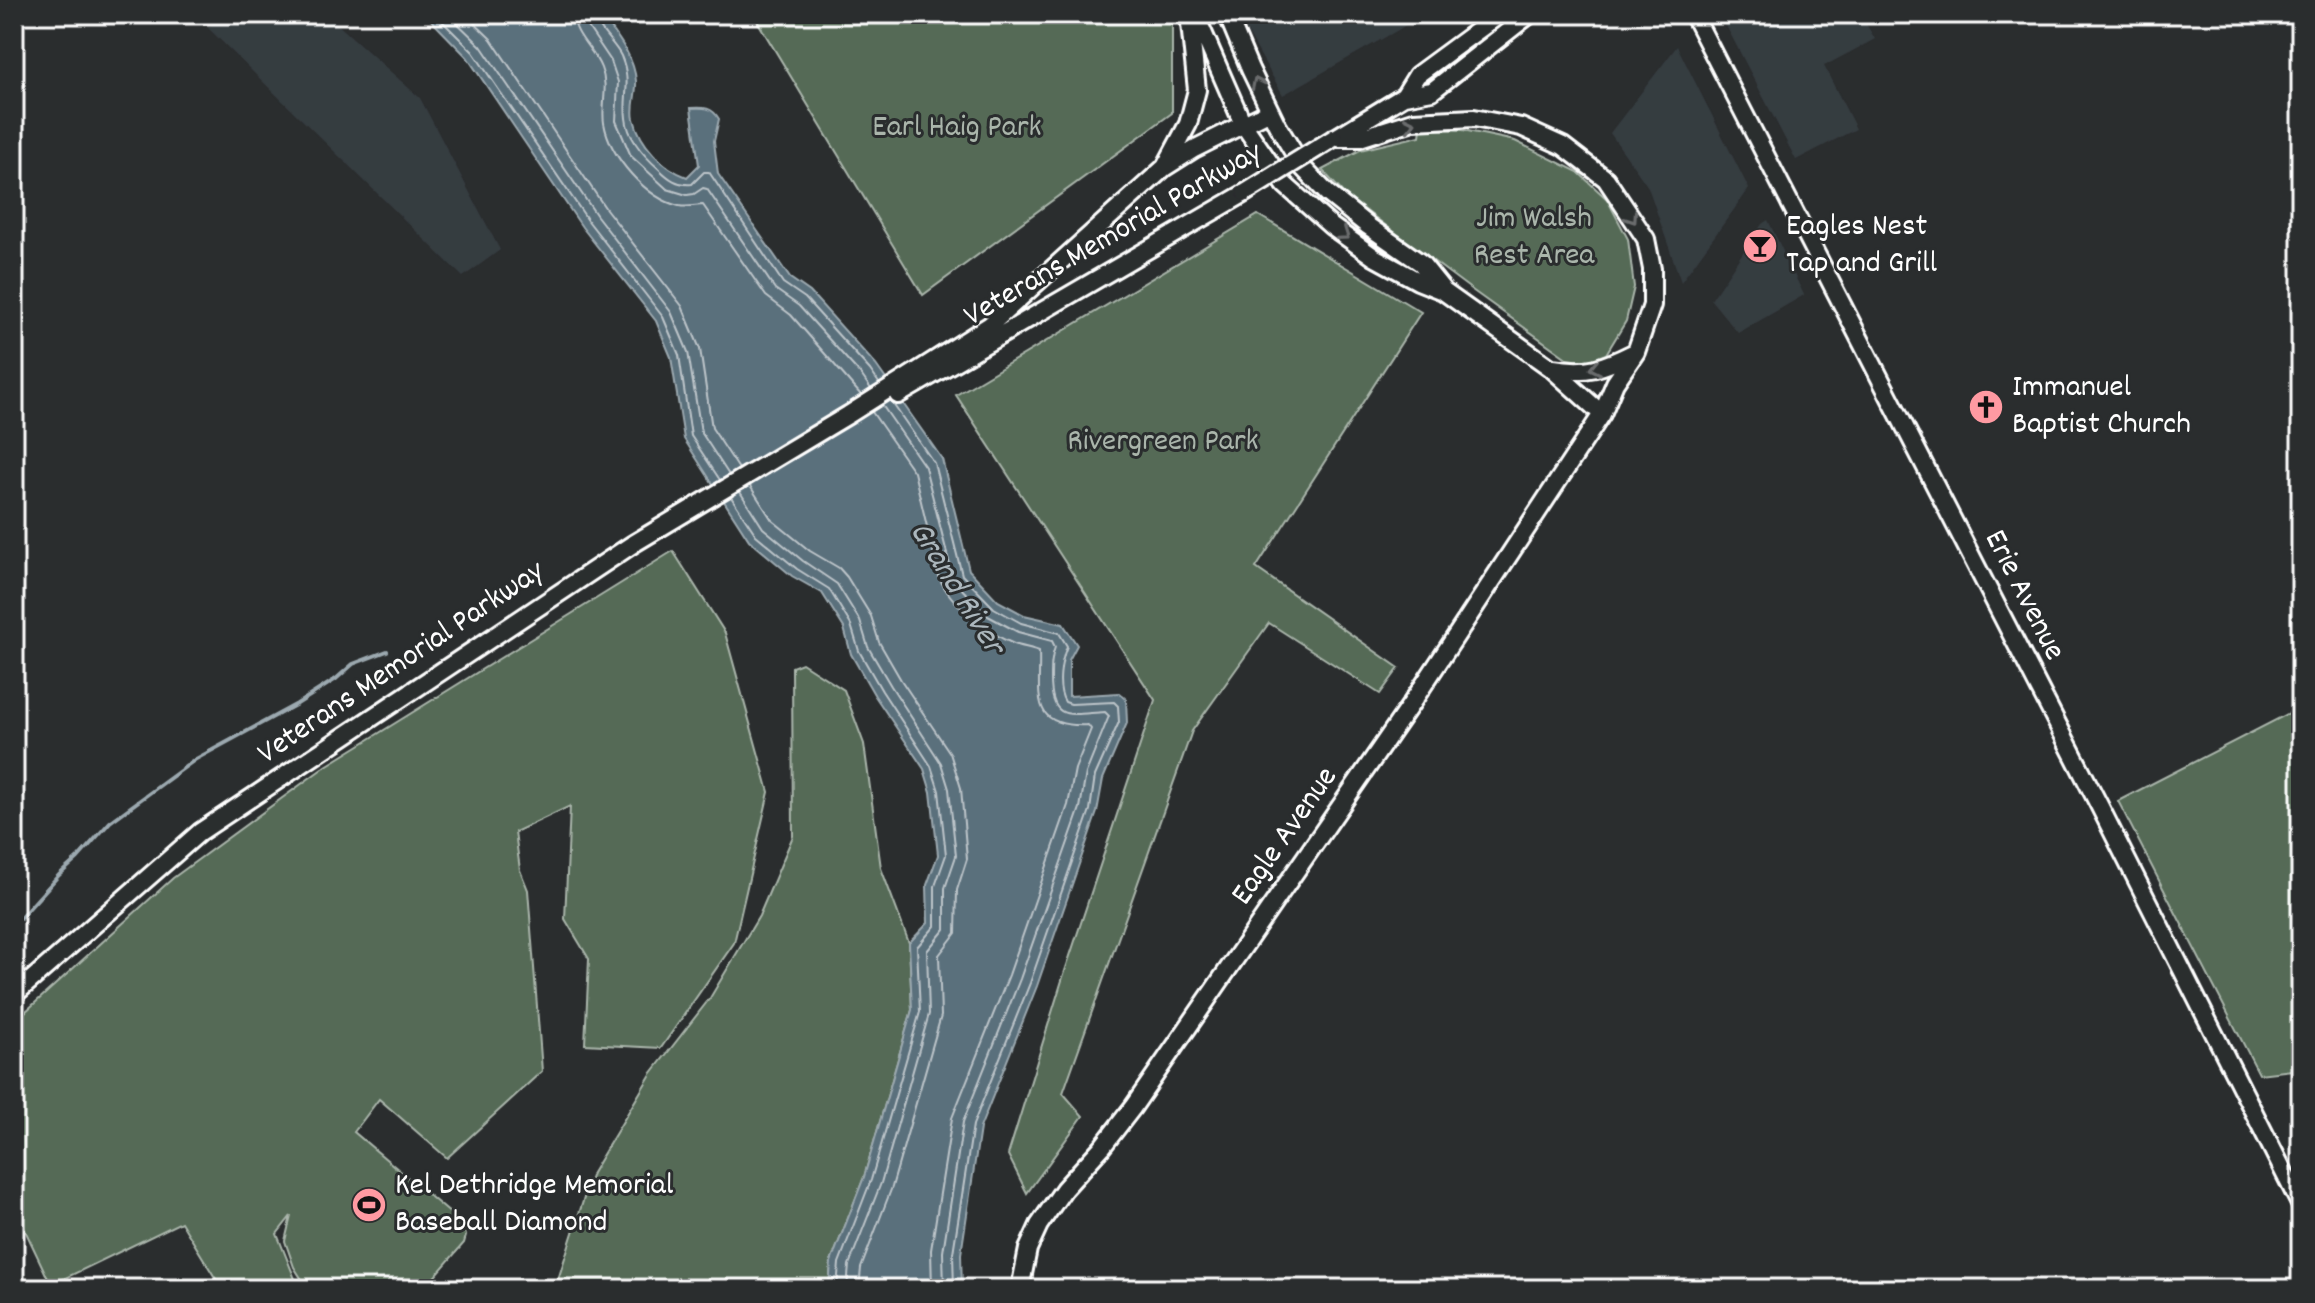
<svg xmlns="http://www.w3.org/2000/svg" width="2315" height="1303" viewBox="0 0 2315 1303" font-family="Dekko,sans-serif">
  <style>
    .built { fill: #363c41 }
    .green { fill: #556b57; stroke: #aab5ab; stroke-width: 2 }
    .water { fill: #5a6f7b; stroke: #9ca9b0; stroke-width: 2 }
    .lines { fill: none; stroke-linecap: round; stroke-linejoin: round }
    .shore { stroke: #bdc5ca; stroke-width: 2 }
    .stream { stroke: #9ca9b0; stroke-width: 4 }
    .secondary-casing { stroke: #fff; stroke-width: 22 }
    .secondary { stroke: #2a2d2e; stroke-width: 16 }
    .secondary-bridge-casing { stroke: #fff; stroke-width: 22; stroke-linecap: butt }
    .secondary-bridge { stroke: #2a2d2e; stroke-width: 16 }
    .oneway { stroke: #6a6c6d }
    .labels { text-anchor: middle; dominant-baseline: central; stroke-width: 6; stroke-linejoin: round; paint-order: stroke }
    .park-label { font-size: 32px; fill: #aab5ab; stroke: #2a2d2e }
    .poi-label { font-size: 32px; fill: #fff; stroke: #2a2d2e; text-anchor: start }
    .street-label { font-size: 32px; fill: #fff; stroke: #2a2d2e }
    .water-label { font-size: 34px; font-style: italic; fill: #acb7bd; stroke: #2a2d2e }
  </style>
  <rect width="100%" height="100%" fill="#2a2d2e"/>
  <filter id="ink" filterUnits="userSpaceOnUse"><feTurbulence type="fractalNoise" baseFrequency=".0125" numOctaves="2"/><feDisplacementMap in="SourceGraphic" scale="16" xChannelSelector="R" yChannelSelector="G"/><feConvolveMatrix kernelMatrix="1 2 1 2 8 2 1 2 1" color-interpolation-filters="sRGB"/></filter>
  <g filter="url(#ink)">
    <path class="built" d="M221,14h105l94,84 80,152 -37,27 -255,-249z
      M1237,14h186l-25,16 -115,65z
      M1720,14h140l15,25 -51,27 32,63 -60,31z
      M1677,46l72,143 -68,93 -33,-95 -38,-54z
      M1768,220l36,75 -66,38 -27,-33 51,-76z"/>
    <path class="green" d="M753,14h419v99l-249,182z
      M1421,129l42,1 52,11 63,31 29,27 21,40 6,48 -8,34 -20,33 -21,8 -17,-3 -96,-69 -127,-95 -23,-25 38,-20 60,-14z
      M1258,215l163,97 -165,256 143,100 -19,26 -111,-71 -77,108 -129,362 20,23 -56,77 -19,-38 55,-178 92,-277 -199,-305z
      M673,551l52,82 44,159 -35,151 -73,105 -76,-4 4,-85 -24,-40 5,-113 -55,26 5,38 8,20 14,181 -95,87 -68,-59 -25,33 110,93 2,11 -2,7 -40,46h-116l-14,-22 -9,-26 6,-25 -14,18 22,55h-77l-41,-67 -130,63 -37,-78v-185l159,-144 153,-112z
      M802,663l42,27 20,54 17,124 28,75 3,67 -48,167 -33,85 -2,27h-274l37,-116 59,-99 59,-76 49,-82 34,-80 -1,-169z
      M2301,707v362l-42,5 -141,-273z"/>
    <path class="water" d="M425,14h176c14,20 33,41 35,67 1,12 -5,26 -2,38 6,26 29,49 53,58l12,-12 -8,-57c13,-1 21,-1 28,11l-5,22 4,33 72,104 20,14 66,73 66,94 27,111 29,31 26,14 39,9 14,21 -8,15v36l50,-3 7,6 1,24 -24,56 -6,33 -60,174 -57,142 -19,126 1,35h-133l2,-27 33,-85 48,-167 -3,-67 19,-20 -1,-38 11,-30 -7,-63 -7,-23 -49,-73 -24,-42 -7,-26 -22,-35 -30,-17 -43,-36 -65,-101 -13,-82 -15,-36 -74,-94 -115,-170z"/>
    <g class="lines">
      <path class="shore" d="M435,14l38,38 116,170 74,95 16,38 12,81 29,44
        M448,14l33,32 116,170 74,96 17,40 13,80 28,43
        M465,14l26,25 115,170 76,97 18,43 12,79 27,41
        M573,14c1,22 20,34 28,54 8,19 0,36 3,55 6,34 42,75 75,83 9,2 17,-1 24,-1l63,91 25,19 70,80
        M585,14l3,13 23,34 7,21 -2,39 15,35 36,33 20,6 7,-1 9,-6 4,1 68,100 24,17 63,70 9,13
        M595,14c2,16 19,28 26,42 11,25 2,39 5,62 2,21 18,38 33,51 9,9 19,17 33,15l12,-12h5l74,111 22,15 65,72 9,13
        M893,404l41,59 28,112 32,33 27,15 38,10 8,13c-6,15 -11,41 -2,56l6,2 43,-2 4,4 1,16 -24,54 -5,34 -60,173 -57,142 -20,128 1,36
        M882,405l43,62 29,114 34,35 30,16 34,9 3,6c-4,11 -4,20 -4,32 0,44 19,35 54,33l4,4 -23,57 -6,35 -60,171 -57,143 -20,130 1,37
        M872,412l42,60 25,105c10,26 50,57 75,67 9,3 17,4 25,7 2,43 -12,77 49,74l3,4 -16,40 -7,36 -59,170 -57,143 -21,132 1,39
        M750,486l22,34 38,31 29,17 8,9 24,39 8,26 22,38 49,73 11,35 6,71 -10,31 -1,43 -17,22 2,61 -49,171 -31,81 -2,21
        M740,492l23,36 40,33 34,23 23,37 8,26 23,39 50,77 8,26 7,67 -11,32v41l-18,22 2,63 -48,169 -32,82 -2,24
        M731,497l25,38 41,34 32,20 22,36 8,26 23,40 49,75 8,25 7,64 -11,31v40l-18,21 3,65 -49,168 -32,83 -2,26"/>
      <path class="stream" d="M14,925l45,-50 19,-17 32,-36 86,-63 101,-55 39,-25 17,-15 34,-13"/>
      <g class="secondary-casing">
        <path id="secondary" d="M1195,14l48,110 42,61 46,41 43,31 44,24 25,10 108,77 51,46
          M1227,14l23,55 27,56 26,43 24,25 41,33 53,37 21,26
          M1693,14l406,791 202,401
          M1404,96l13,-21 83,-61
          M1335,138l69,-42 28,-5 98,-77
          M1165,167l23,-43 9,-34 -8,-76
          M1553,368c34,6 50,0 80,-15
          M898,395l347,-202
          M14,995l186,-163 433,-288 215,-129 142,-90 174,-157 30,-19 76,-38
          M1020,1289l8,-40 11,-24 25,-36 38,-42 31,-40 278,-403 191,-290 13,-31 21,-31 16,-47v-36l-6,-30 -40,-60 -43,-33 -42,-19 -47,-9 -61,3 -53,17h-26"/>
      </g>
      <use href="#secondary" class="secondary"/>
      <g class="secondary-bridge-casing">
        <path id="secondary-bridge" d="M1245,193l89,-55"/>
      </g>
      <use href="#secondary-bridge" class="secondary-bridge"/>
    </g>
    <defs><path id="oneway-chevron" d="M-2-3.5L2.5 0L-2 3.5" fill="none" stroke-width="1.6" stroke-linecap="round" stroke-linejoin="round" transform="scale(2)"/></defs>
    <g class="oneway">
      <use href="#oneway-chevron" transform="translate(1257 83) rotate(-116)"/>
      <use href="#oneway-chevron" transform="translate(1410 124) rotate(-12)"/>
      <use href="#oneway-chevron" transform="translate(1632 218) rotate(56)"/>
      <use href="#oneway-chevron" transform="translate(1344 235) rotate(35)"/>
      <use href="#oneway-chevron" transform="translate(1595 368) rotate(168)"/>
    </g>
  </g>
  <defs>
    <g id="bar-disc" transform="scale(1.8)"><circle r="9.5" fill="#ff9aa2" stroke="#2a2d2e"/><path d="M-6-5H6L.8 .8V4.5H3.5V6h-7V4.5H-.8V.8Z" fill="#111"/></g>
    <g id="church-disc" transform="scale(1.8)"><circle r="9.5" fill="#ff9aa2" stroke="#2a2d2e"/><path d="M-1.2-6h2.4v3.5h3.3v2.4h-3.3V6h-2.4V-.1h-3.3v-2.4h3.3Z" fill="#111"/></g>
    <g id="stadium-disc" transform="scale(1.8)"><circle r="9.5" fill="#ff9aa2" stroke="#2a2d2e"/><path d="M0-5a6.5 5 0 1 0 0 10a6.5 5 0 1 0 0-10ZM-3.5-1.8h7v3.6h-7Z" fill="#111"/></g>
  </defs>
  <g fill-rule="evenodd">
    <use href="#bar-disc" x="1760" y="246"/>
    <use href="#church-disc" x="1986" y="407"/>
    <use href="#stadium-disc" x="369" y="1205"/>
  </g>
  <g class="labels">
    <g class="park-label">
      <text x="957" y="129">Earl Haig Park</text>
      <text x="1534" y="220">Jim Walsh<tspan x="1534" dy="37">Rest Area</tspan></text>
      <text x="1163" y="443">Rivergreen Park</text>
    </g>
    <g class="poi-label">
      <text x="1786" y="228">Eagles Nest<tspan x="1786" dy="37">Tap and Grill</tspan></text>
      <text x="2012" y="389">Immanuel<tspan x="2012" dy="37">Baptist Church</tspan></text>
      <text x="395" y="1187">Kel Dethridge Memorial<tspan x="395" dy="37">Baseball Diamond</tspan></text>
    </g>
    <g class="street-label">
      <text transform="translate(1114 236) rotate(-30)">Veterans Memorial Parkway</text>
      <text transform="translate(2023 596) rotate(63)">Erie Avenue</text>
      <text transform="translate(402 664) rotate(-34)">Veterans Memorial Parkway</text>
      <text transform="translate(1286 837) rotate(-55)">Eagle Avenue</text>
    </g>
    <g class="water-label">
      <text transform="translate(955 589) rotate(58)">Grand River</text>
    </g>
  </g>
  <rect width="2315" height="1303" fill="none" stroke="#2a2d2e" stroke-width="48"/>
  <rect x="24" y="24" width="2267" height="1255" fill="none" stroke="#fff" stroke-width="3" filter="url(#ink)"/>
</svg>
